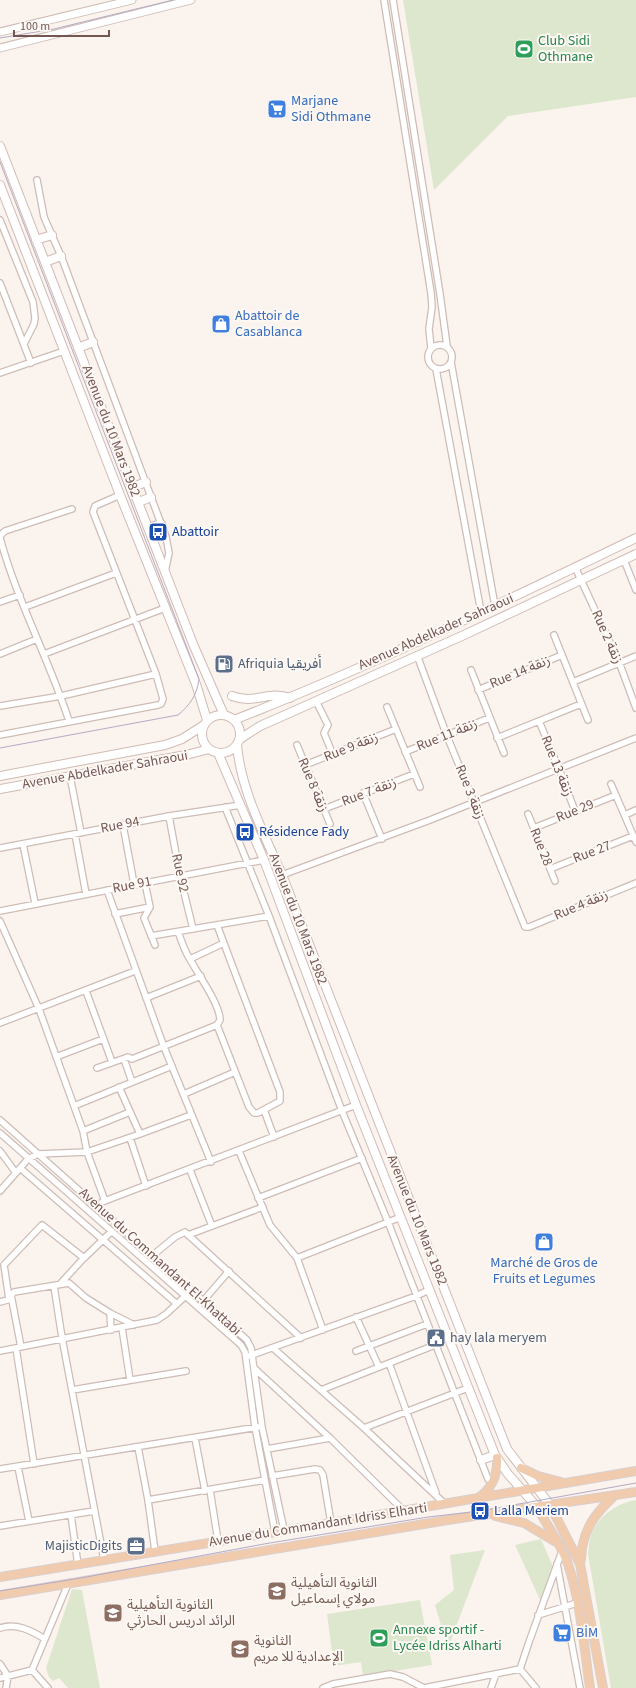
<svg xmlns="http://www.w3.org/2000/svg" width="636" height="1688" viewBox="0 0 636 1688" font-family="'Source Sans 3','Noto Sans Arabic',sans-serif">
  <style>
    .green { fill: #dde7cd }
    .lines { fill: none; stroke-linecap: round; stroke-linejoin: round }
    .minor-casing { stroke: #cebcb6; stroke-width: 8 }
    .tertiary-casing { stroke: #cebcb6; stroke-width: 9 }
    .secondary-casing { stroke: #d1bbb4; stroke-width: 10 }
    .primary-casing { stroke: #d8d0cf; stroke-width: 10 }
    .minor { stroke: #fff; stroke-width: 5.5 }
    .tertiary { stroke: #fff; stroke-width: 7 }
    .secondary { stroke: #fff; stroke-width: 8 }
    .primary { stroke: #f1cbae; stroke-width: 8 }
    .tram { stroke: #b4abc5; stroke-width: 1 }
    .labels { text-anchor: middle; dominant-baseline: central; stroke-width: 4; stroke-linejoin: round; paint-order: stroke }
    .leisure-label { font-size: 14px; fill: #27864d; stroke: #fdf8f4; text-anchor: start }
    .shop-label { font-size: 14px; fill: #366cbe; stroke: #fdf8f4; text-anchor: start }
    .street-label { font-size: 14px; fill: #745752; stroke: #fdf8f4 }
    .transit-label { font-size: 14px; fill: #164399; stroke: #fdf8f4; text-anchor: start }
    .service-label { font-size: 14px; fill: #4e5e75; stroke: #fdf8f4; text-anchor: start }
    .education-label { font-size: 14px; fill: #785e54; stroke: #fdf8f4; text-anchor: start }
  </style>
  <rect width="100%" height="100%" fill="#fbf3ed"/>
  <path class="green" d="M403,0h233v97l-128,19 -74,74z
    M636,1500v188h-25l-23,-134c1,-6 1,-13 3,-19 7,-19 26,-32 45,-35z
    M541,1539l12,28 -12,35 -26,-57z
    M485,1550l-37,98 -13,-43 19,-15 -4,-35z
    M72,1589l10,1 18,98h-32l-9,-10 -6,3 -4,-4 -3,-9z
    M420,1600l12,65 -69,11 -2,-14 -27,4 -7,-52z"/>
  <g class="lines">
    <g class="minor-casing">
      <path id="minor" d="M384,0l47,293 1,14 -3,22 2,19
        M393,0l47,294 7,52
        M37,180l7,37 17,39 105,281 3,16 -4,19
        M0,220l33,82 2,16 -1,6 -10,20
        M0,283l31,80
        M428 357a12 12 0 1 1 24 0a12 12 0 1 1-24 0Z
        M451,362l44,244
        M436,369l45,243
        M0,373l64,-22
        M0,536l5,-5 67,-22
        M0,538c17,63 49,121 69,183
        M624,560l12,30
        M575,567l44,95 17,46
        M0,602l20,-7
        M25,607l91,-34
        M554,635l34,85
        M0,654l37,-15
        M44,654l121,-46
        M417,655l30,81 78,191h4l107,-44
        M471,670l33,83
        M573,682l63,-26
        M478,690l84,-35
        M316,701l12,24 -4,8 9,22
        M0,706l61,-10 95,-22
        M387,707l33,80
        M539,721l20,48 16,42
        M0,735l158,-30 3,-1 2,-5 -7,-25 -63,-162 2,-6 25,-11
        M497,738l84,-34
        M297,745l33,79
        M405,752l84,-34
        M305,765l91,-36
        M70,776l11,57
        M611,784l25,58
        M363,793l19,46
        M225,807l44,109 73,195 46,111 100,257
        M324,809l90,-35
        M528,814l27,67
        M625,815l11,-5
        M169,816l11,60 13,53
        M123,825l11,59
        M534,828l82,-33
        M75,834l11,60
        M23,844l12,59
        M0,848l169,-32 72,-11
        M550,869l83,-33
        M282,875l148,-55 206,-82
        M145,883l5,24 -6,11 11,27
        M107,890l57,157 47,115
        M0,911l264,-51
        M115,914l35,-7
        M0,921l39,88 44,122 4,21 18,49
        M217,925l63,167v9l-22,12h-4l-5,-6 -32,-82
        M151,936l118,-20
        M190,959l34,-16
        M86,991l26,71
        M146,998l55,-22
        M0,1023l135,-52
        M56,1057l47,-18
        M124,1059l8,23
        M97,1068l31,-11 4,2 85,-34 3,-5c0,-17 -26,-51 -34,-68 -3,-6 -5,-13 -8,-20
        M184,1094l51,-22
        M74,1106l98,-40
        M264,1110l10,27
        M0,1120l247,220 4,8 11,79 22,103
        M83,1131l47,-19
        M0,1133l241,212 4,7 10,75 20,105
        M140,1134l51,-19
        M130,1138l16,48
        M0,1151l16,22
        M239,1151l31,74 27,33 26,72
        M20,1168l157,136
        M0,1191l28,-32 10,-5 49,-2 53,-18 -21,-47
        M258,1198l104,-40
        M102,1202l254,-97
        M212,1226l51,-19
        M188,1235l24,-9 -22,-56
        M153,1255l22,-18 10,-5 116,106
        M297,1258l104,-41
        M60,1284l22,-24 29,-28
        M54,1286l8,52 42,222
        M9,1299l-5,-34 38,-40 42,33
        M204,1300l25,-29
        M0,1302l11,-3
        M110,1313l24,12
        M356,1317l23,50
        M122,1328l8,52
        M21,1347l-10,-52 3,-3 55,-9 17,15 24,15 1,17
        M16,1348l18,116
        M273,1348l91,80 81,76
        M0,1351l157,-31 9,-6 26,-24
        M356,1351l71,-27
        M249,1356l167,-60 13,-6
        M389,1363l47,130
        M254,1368l76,70 74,73
        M72,1390l114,-19
        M321,1390l114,-45
        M364,1428l104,-40
        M195,1438l10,53
        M138,1447l10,53 7,51
        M267,1449l63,-11
        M18,1467l11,54
        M0,1469l258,-42
        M272,1476l43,-7 5,1 3,5 8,48
        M210,1490l8,51
        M148,1500l117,-20
        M71,1515l7,50
        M0,1526l94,-15
        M557,1564l23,124
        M538,1615l39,-12
        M0,1628c17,-5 30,2 45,11
        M0,1664l8,12 -2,12
        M520,1669l9,-27 33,-91
        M520,1669l16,19
        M32,1670l36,-86
        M32,1670l16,18
        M0,1678l32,-8
        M323,1688l10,-4 57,-10 13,3 21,11 96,-19
        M491,1688l5,-14"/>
    </g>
    <g class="tertiary-casing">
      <path id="tertiary" d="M0,32l132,-32
        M0,48l191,-48"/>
    </g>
    <g class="secondary-casing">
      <path id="secondary" d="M0,146l193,498 31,71
        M0,185l120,310 76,189 11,36
        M36,240l16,-5
        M45,262l16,-6
        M78,348l15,-6
        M133,487l13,-5
        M139,502l12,-5
        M148,528l13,-4
        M232,696c24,9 35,-6 58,2
        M202 734a19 19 0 1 1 38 0a19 19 0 1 1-38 0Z
        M234,720c137,-54 270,-118 402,-182
        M240,739l20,-13 25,-11 179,-80 172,-81
        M237,745c4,46 27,88 45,130l225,574 43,56
        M218,753l46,107 92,245 139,350 13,19 29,33
        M0,776l165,-31 17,-6 22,-14
        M0,789l186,-34 23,-6
        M481,1460l14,-5"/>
    </g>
    <g class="primary-casing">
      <path id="primary" d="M521,1468l17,8 23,6
        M478,1498c14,-9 20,-24 19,-40
        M550,1505l30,59 23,124
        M537,1507c10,19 24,37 31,57 13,39 16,83 22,124
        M495,1516l29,7 32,19
        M580,1563c2,-6 1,-13 3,-19 4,-20 16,-34 30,-47
        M0,1577l331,-54 305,-52
        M0,1595l454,-76 182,-27"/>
    </g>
    <use href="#minor" class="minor"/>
    <use href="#tertiary" class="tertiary"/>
    <use href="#secondary" class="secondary"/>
    <use href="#primary" class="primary"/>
    <path class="tram" d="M0,38l54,-9 119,-29
      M0,162l199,517c-2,16 -9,26 -21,36l-178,33
      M0,1591l81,-13 183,-34 164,-27 52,-6 156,-28"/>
  </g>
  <defs>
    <g id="stadium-square" transform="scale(1)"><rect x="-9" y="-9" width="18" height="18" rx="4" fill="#2e9e5b" stroke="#fdf8f4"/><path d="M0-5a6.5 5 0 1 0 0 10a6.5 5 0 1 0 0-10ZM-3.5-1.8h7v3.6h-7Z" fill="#fff"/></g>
    <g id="supermarket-square" transform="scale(1)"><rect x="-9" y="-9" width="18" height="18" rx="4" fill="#3f7fe0" stroke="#fdf8f4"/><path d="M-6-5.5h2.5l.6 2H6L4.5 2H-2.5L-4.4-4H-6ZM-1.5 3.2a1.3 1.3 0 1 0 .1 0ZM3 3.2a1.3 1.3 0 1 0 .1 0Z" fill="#fff"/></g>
    <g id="shop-square" transform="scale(1)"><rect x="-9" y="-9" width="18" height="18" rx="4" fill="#3f7fe0" stroke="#fdf8f4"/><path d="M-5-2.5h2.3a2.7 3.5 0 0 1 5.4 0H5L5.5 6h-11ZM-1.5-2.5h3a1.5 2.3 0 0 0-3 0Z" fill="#fff"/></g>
    <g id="bus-square" transform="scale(1)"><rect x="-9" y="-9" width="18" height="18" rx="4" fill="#1a4fb4" stroke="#fdf8f4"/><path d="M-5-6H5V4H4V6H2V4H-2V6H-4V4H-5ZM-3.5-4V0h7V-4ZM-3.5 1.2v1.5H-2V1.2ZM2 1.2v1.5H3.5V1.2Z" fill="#fff"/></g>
    <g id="fuel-square" transform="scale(1)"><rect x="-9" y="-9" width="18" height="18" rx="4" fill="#5c6f8a" stroke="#fdf8f4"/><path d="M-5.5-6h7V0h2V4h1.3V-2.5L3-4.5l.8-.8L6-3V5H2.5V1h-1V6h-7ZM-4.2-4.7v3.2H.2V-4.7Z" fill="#fff"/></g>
    <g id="civic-square" transform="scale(1)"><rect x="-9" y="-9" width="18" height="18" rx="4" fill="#5c6f8a" stroke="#fdf8f4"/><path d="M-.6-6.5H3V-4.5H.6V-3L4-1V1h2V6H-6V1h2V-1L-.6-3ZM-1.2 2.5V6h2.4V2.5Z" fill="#fff"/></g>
    <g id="office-square" transform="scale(1)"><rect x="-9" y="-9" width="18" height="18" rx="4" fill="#5c6f8a" stroke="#fdf8f4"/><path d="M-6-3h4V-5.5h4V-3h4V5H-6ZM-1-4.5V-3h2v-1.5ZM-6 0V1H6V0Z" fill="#fff"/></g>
    <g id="school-square" transform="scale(1)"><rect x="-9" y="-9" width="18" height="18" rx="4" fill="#8d6e63" stroke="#fdf8f4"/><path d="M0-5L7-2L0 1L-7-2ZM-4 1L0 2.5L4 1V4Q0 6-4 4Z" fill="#fff"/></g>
  </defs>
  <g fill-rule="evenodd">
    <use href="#stadium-square" x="524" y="49"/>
    <use href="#supermarket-square" x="277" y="109"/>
    <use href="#shop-square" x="221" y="324"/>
    <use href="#bus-square" x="158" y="532"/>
    <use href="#fuel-square" x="224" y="664"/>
    <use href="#bus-square" x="245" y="832"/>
    <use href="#shop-square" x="544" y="1242"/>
    <use href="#civic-square" x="436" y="1338"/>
    <use href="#bus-square" x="480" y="1511"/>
    <use href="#office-square" x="136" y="1546"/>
    <use href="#school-square" x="277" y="1591"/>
    <use href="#school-square" x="113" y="1613"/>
    <use href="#supermarket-square" x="562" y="1633"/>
    <use href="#stadium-square" x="379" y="1638"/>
    <use href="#school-square" x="240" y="1649"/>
  </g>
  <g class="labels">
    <g class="leisure-label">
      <text x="538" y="41">Club Sidi<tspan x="538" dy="16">Othmane</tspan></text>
      <text x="393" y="1630">Annexe sportif -<tspan x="393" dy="16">Lycée Idriss Alharti</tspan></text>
    </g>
    <g class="shop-label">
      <text x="291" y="101">Marjane<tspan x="291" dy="16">Sidi Othmane</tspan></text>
      <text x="235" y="316">Abattoir de<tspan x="235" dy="16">Casablanca</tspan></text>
      <text x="544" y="1263" text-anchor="middle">Marché de Gros de<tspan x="544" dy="16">Fruits et Legumes</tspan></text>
      <text x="576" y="1633">BİM</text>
    </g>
    <g class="street-label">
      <text transform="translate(111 431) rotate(69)">Avenue du 10 Mars 1982</text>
      <text transform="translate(436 632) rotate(-24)">Avenue Abdelkader Sahraoui</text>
      <text transform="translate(607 637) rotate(66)">Rue 2 زنقة</text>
      <text transform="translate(520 672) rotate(-23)">Rue 14 زنقة</text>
      <text transform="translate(447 735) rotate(-22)">Rue 11 زنقة</text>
      <text transform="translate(351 747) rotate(-22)">Rue 9 زنقة</text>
      <text transform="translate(557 766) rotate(68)">Rue 13 زنقة</text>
      <text transform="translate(105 770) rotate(-10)">Avenue Abdelkader Sahraoui</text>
      <text transform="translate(313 785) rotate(67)">Rue 8 زنقة</text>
      <text transform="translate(369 792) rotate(-21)">Rue 7 زنقة</text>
      <text transform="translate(470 792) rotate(68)">Rue 3 زنقة</text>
      <text transform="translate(575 811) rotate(-22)">Rue 29</text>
      <text transform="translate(120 825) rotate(-11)">Rue 94</text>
      <text transform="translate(541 847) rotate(68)">Rue 28</text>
      <text transform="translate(592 852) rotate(-21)">Rue 27</text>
      <text transform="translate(180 873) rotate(78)">Rue 92</text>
      <text transform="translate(132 885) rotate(-11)">Rue 91</text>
      <text transform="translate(581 905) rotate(-23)">Rue 4 زنقة</text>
      <text transform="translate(298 919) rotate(69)">Avenue du 10 Mars 1982</text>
      <text transform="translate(417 1220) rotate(68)">Avenue du 10 Mars 1982</text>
      <text transform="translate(160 1262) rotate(42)">Avenue du Commandant El-Khattabi</text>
      <text transform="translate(318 1525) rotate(-9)">Avenue du Commandant Idriss Elharti</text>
    </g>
    <g class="transit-label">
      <text x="172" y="532">Abattoir</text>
      <text x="259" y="832">Résidence Fady</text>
      <text x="494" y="1511">Lalla Meriem</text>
    </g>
    <g class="service-label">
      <text x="238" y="664">Afriquia أفريقيا</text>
      <text x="450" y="1338">hay lala meryem</text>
      <text x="122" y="1546" text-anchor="end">MajisticDigits</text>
    </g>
    <g class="education-label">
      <text x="291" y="1583">الثانوية التأهيلية<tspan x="291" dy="16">مولاي إسماعيل</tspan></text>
      <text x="127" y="1605">الثانوية التأهيلية<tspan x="127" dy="16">الرائد ادريس الحارثي</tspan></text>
      <text x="254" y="1641">الثانوية<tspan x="254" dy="16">الإعدادية للا مريم</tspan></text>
    </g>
  </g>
  <path d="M14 30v6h95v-6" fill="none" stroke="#745752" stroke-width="2"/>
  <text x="20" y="30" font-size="12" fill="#745752" stroke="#fdf8f4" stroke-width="3" paint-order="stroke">100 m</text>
</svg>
